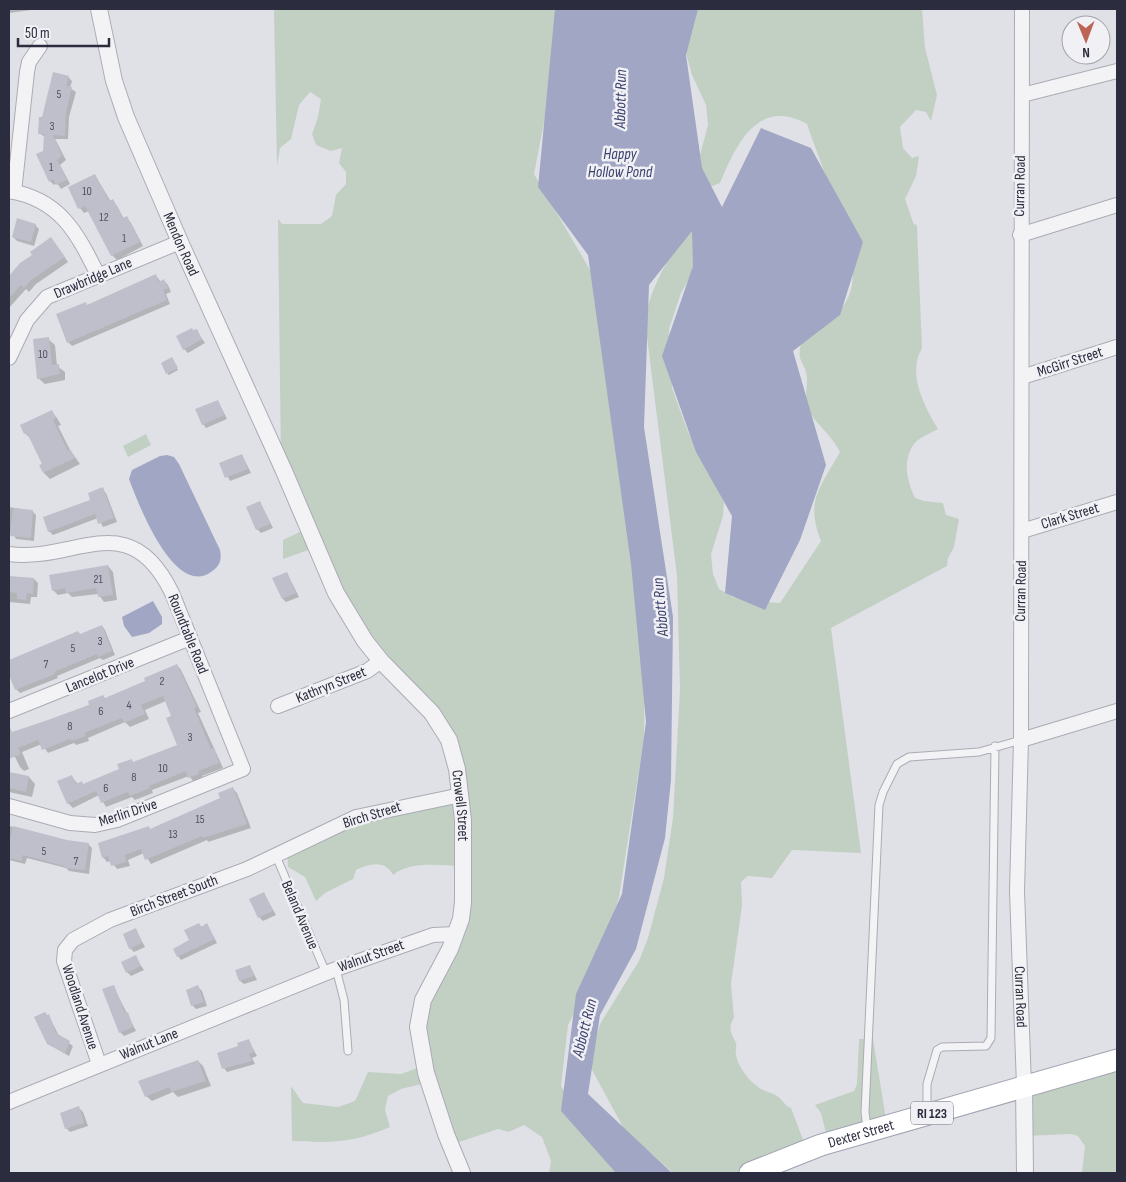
<svg xmlns="http://www.w3.org/2000/svg" width="1126" height="1182" viewBox="0 0 1126 1182" font-family="'Sofia Sans Condensed',sans-serif">
  <style>
    .green { fill: #c2d0c3 }
    .water { fill: #a0a6c3 }
    .shadow { fill: #0003 }
    .building { fill: #bebfca }
    .lines { fill: none; stroke-linecap: round; stroke-linejoin: round }
    .service-casing { stroke: #aaabb4; stroke-width: 9 }
    .minor-casing { stroke: #aaabb4; stroke-width: 16 }
    .tertiary-casing { stroke: #aaabb4; stroke-width: 18 }
    .primary-casing { stroke: #a1a3b2; stroke-width: 23 }
    .service { stroke: #f3f3f6; stroke-width: 7 }
    .minor { stroke: #f3f3f6; stroke-width: 14 }
    .tertiary { stroke: #f3f3f6; stroke-width: 16 }
    .primary { stroke: #fff; stroke-width: 21 }
    .labels { text-anchor: middle; dominant-baseline: central; stroke-width: 5; stroke-linejoin: round; paint-order: stroke }
    .number-label { font-size: 12px; fill: #505160 }
    .shield { fill: #f0f0f5; stroke: #666774; stroke-width: 1 }
    .shield-label { font-size: 14px; font-weight: bold; fill: #2b2c3d }
    .street-label { font-size: 15px; fill: #2b2c3d; stroke: #f0f0f5 }
    .water-label { font-size: 16px; font-style: italic; fill: #3a416c; stroke: #f0f0f5 }
  </style>
  <rect width="100%" height="100%" fill="#e0e1e7"/>
  <path class="green" d="M274,9h292l-32,165 59,101 52,373 -1,90 -25,159 -19,65 -32,63 -7,61 24,43 37,44h-73l2,-12 -9,-24 -18,-12 -15,7 -11,-3 -45,15 -24,-62 -28,7 -13,7 -3,14 5,17c-37,16 -58,16 -98,14l-1,-55 12,17 35,4 17,-6 13,-29 33,2 25,-9 -8,-30 38,-97 7,-72c-22,0 -51,-6 -70,9 -7,-15 -24,-12 -37,-5l-3,9 -28,14 -9,8 -11,-24 -17,-10 -1,-18 168,-62 -1,-35 -70,-91 -70,-113 -31,11v-19l25,-12 -27,-63 -3,-246 4,5h39l11,-8 4,-21 10,-11v-12l-7,-9 3,-15 -11,3 -15,-6 -4,-11 6,-17 3,-18 -11,-7 -11,13 -8,34 -11,9 -3,18z
    M686,9h236l3,39 12,47 -6,26 -5,-9 -10,-2 -16,17 3,21 9,10 7,-2 -3,20 -11,23 9,26 2,-1 1,3 5,121c-15,26 2,57 16,81 -7,4 -20,9 -24,15 -12,17 -7,37 1,54l9,3 19,2 3,12 13,4 -5,28 -6,11 -1,8 -116,62 30,225 -69,-3 -20,28 -24,-2 -7,6 1,24 -11,78 3,34c-7,10 -2,16 2,25 1,3 -1,8 0,12 2,12 15,29 27,35 4,2 10,3 14,6 6,4 7,9 14,12l14,37 -53,28h-79l-49,-44 -33,-61 1,-15 8,-29 39,-63 9,-23 16,-60 9,-60 7,-128 -3,-114 -31,-247c1,-7 0,-16 2,-23 7,-27 34,-75 55,-93l-12,63 -10,17 -12,36 3,59 16,44 36,70 -1,14 -12,38 2,20 6,15 14,8 20,4 27,2 41,-62c-16,-41 -1,-53 19,-89 -10,-20 -26,-28 -33,-46 -3,-11 2,-24 -1,-34 -1,-5 -5,-10 -6,-14 -4,-25 22,-32 36,-44 8,-7 15,-19 16,-30 6,-30 -34,-127 -45,-160 -50,-27 -71,21 -87,59l-8,3 -9,-3 -3,-28 8,-30 -2,-20 -14,-30 -6,-22z
    M146,434l5,11 -23,12 -5,-11z
    M859,1039h14l13,80 -59,18 -6,-24 -6,-8 39,-14 3,-7z
    M1117,1056v117h-35l3,-27 -7,-10 -7,-2 -46,2 -1,-55z"/>
  <path class="water" d="M555,9h143l-12,46 16,113 20,39 39,-79 50,20 52,94 -23,73 -47,36 33,114 -26,75 -35,70 -40,-17 7,-77 -36,-64 -34,-96 31,-90 -1,-35 -43,54 -5,142 29,190 -2,163 -6,58 -29,111 -36,66 -12,79 84,79h-56l-55,-62 15,-117 46,-100 24,-172 -15,-158 -43,-309 -50,-68z
    M167,455l7,2 5,7 41,86c2,10 0,16 -9,22 -37,26 -73,-69 -82,-93l3,-9 28,-14z
    M153,601l9,16v7l-13,9 -17,4 -8,-11 -2,-9z"/>
  <path class="shadow" d="M9,9h30l-30,4z
    M68,77l4,4 -2,7 6,4 -7,25 -1,22h-13l11,21 -6,5 10,19 -9,5 -4,-6 -3,2 -4,-4 -6,-30 1,-14 -6,-4 3,-15z
    M95,175l16,27 2,-1 4,5 7,13 3,-1 4,5 12,23 -26,14 -5,-5 -23,-44 -5,2 -4,-5z
    M35,225l4,4 -5,17 -17,-5 -4,-4z
    M52,240l16,22 -32,22 -7,8 -3,-3 -17,19v-31l12,-13z
    M156,276l5,6 3,-1 4,4 3,7 -5,2 4,10 -98,42 -4,-4 20,-36z
    M196,330l9,13 -17,10 -4,-4z
    M48,339l7,6 2,21 8,6v8l-20,4 -7,-6z
    M173,361l5,9 -9,5 -2,-2z
    M218,401l9,18 -21,9 -3,-4z
    M51,411l6,7 4,7 -3,1 12,24 10,14 -30,15 -6,-6 -1,-9 -11,-24 -7,-7z
    M242,455l9,18 -21,8 -9,-17z
    M102,489l4,4 11,29 -14,5 -5,-9 -45,17 -4,-4 43,-30z
    M260,502l13,26 -12,5 -4,-4z
    M9,507l23,4 4,4 -2,26 -18,-2 -4,-7h-3z
    M108,566l5,6 4,28 -13,2 -6,-8 -26,3 -4,-4 -10,2 -5,-5z
    M287,573l12,24 -13,5 -3,-3z
    M9,577l25,2 4,4 -1,14h-6l-1,7 -21,-2z
    M102,626l3,4 10,25 -12,5 -3,-2 -43,18 1,2 -38,15 -4,-4 -7,-17v-11l69,-29 3,3z
    M177,665l4,5 20,42 -3,1 25,55 -21,8 1,3 -9,3 -5,-6 -37,14 1,3 -18,7 -3,-3 -26,10 -7,-12 -26,13 -5,-5 3,-27 7,8 5,1 38,-15 10,-10 3,3 44,-17 -5,-30 -7,-15 -21,9 4,9 -19,8 -5,-5 -37,16 1,3 -13,4 -2,-2 -26,10 -6,-9 -20,8 7,17 -5,2 -4,-4 -11,-22v-10l97,-36 41,-17z
    M9,773l20,4 6,7 -3,13 -23,-5z
    M233,789l4,4 14,35 -43,14 -1,-2 -56,24 -7,-11 -16,7 2,6 -13,3 -6,-8 -4,1 -4,-5 48,-27 71,-31z
    M9,826l58,16 21,2 4,4 -3,26 -20,-3 -3,-3 -39,-10 -2,6 -16,-4z
    M264,894l12,21 -13,6 -4,-4z
    M199,925l3,2 5,-2 10,18 -36,17 -3,-4 13,-15z
    M136,930l9,17 -11,5 -4,-4z
    M135,957l9,13 -13,6 -4,-4z
    M250,966l7,14 -13,4 -4,-3z
    M113,986l23,45 -12,5 -4,-4z
    M198,987l4,4 5,15 -11,3 -4,-4z
    M49,1016l10,20 14,10 -4,10 -21,-12z
    M249,1041l8,15 -5,2 3,6 -28,8 -3,-4 16,-21z
    M198,1061l5,5 8,20 -33,11 -5,-5 -21,9 -6,-5z
    M79,1108l4,4 5,14 -18,6 -4,-4z"/>
  <path class="building" d="M53,72l16,4 -3,10 6,1 -6,25 -1,24 -12,-1 9,21 -5,4 10,20 -11,5 -3,-6 -4,3 -13,-28 7,-3 1,-17h-6l1,-17h3z
    M95,174l14,27 4,-2 10,19 4,-2 13,26 -29,14 -26,-50 -7,3 -10,-22z
    M17,218l19,6 -5,18 -19,-5z
    M51,237l14,20 -34,23 -7,8 -3,-3 -12,13v-22l11,-13 12,-8 -2,-3z
    M156,274l3,8 5,-3 4,9 -5,2 4,10 -100,43 -11,-29 30,-12 1,3z
    M192,328l1,2 4,-1 5,10 -19,11 -7,-14z
    M49,337l3,28 7,-1 1,10 -23,5 -4,-40z
    M172,357l6,11 -12,6 -5,-11z
    M218,400l6,15 -22,10 -7,-16z
    M52,410l4,8 -3,2 15,31 2,-2 5,9 -32,15 -4,-8 3,-1 -15,-31 -3,1 -4,-9z
    M242,454l6,15 -23,9 -6,-15z
    M103,487l11,31 -16,6 -3,-10 -47,18 -5,-15 47,-17 -2,-7z
    M260,501l10,23 -14,6 -10,-23z
    M13,508l20,2 -2,28 -21,-2z
    M108,565l5,30 -15,2 -2,-9 -30,5 -1,-5 -13,3 -3,-16z
    M287,572l9,21 -14,6 -10,-21z
    M9,576l25,2 -1,16 -6,-1 -1,7 -9,-1v-6l-8,-1z
    M102,625l10,26 -14,6 -1,-3 -43,18 1,2 -40,16 -6,-15v-15l69,-29 2,3z
    M177,664l20,43 -3,1 17,41 3,-1 5,15 -21,8 1,3 -11,4 -2,-7 -37,15 1,2 -20,8 -2,-4 -27,11 -5,-12 -29,13 -10,-23 15,-6 4,9 6,-3 1,3 36,-15 -2,-5 15,-5 1,3 44,-17 -11,-27 5,-2 -8,-20 -22,9 4,9 -21,9 -2,-5 -38,15 2,3 -15,5 -1,-2 -28,11 -4,-10 -20,8 3,6 -12,5v-34l3,7 36,-12 41,-15 -1,-4 15,-6 2,3 40,-17 -1,-3z
    M9,772l20,4 -3,16 -17,-4z
    M233,787l14,37 -44,14 -1,-2 -57,24 -4,-11 -16,6 1,7 -15,4 -3,-10 -6,2 -4,-15 51,-17 1,3 70,-31 -2,-5z
    M13,826l54,14 22,3 -4,27 -21,-2v-2l-41,-11 -2,6 -12,-3v-15z
    M264,892l9,19 -15,7 -9,-19z
    M199,923l2,4 6,-4 8,16 -38,18 -4,-8 16,-9 -5,-10z
    M136,928l6,15 -13,6 -6,-15z
    M136,955l5,11 -15,7 -5,-11z
    M250,965l4,11 -15,5 -4,-11z
    M114,985l11,28 3,-1 5,15 -14,6 -17,-44z
    M198,985l6,17 -13,4 -5,-16z
    M45,1012l2,3 2,-1 7,19 14,8 -5,12 -18,-9 -13,-27z
    M249,1039l5,13 -5,2 3,7 -30,8 -5,-16 21,-7 -1,-3z
    M198,1060l8,21 -35,11 -2,-5 -24,10 -7,-16z
    M79,1106l5,17 -19,6 -5,-16z"/>
  <g class="lines">
    <g class="service-casing">
      <path id="service" d="M276,856l50,117
        M336,969l8,31 4,51
        M927,1111v-27l10,-34 5,-3 44,-1 5,-8 4,-292
        M867,1129l-2,-17 14,-307 4,-13 14,-28 12,-7 70,-5 42,-12"/>
    </g>
    <g class="minor-casing">
      <g id="minor">
        <path id="s1" d="M1022,9l-1,731 -4,151 7,195"/>
        <path d="M1022,95l95,-24"/>
        <path d="M9,191c51,8 68,42 89,84"/>
        <path d="M14,192l13,-120 2,-10 11,-16"/>
        <path d="M1020,235l97,-30"/>
        <path d="M9,358l18,-38 20,-23 133,-55"/>
        <path d="M1022,377l95,-30"/>
        <path d="M1022,531l95,-29"/>
        <path d="M9,554c66,9 120,-50 163,39l71,176 -126,51 -22,5 -25,-2 -61,-17"/>
        <path d="M278,706l89,-35 14,-10"/>
        <path d="M9,711l181,-73"/>
        <path d="M1021,740l96,-29"/>
        <path d="M99,1064l-35,-103 1,-11 8,-10 37,-20 137,-51 109,-52 105,-22"/>
        <path d="M9,1102l327,-133 97,-34 23,-1"/>
      </g>
    </g>
    <g class="tertiary-casing">
      <g id="tertiary">
        <path id="s2" d="M99,9l15,72 12,36 54,125 104,229 52,122 29,48 16,20 51,52 17,27 8,29 6,51v82l-2,17 -11,30 -27,51 -5,27 8,46 20,61 16,39"/>
        <path d="M1024,1086l1,87"/>
      </g>
    </g>
    <g class="primary-casing">
      <g id="primary">
        <path id="s3" d="M750,1173l71,-28 296,-85"/>
      </g>
    </g>
    <use href="#service" class="service"/>
    <use href="#minor" class="minor"/>
    <use href="#tertiary" class="tertiary"/>
    <use href="#primary" class="primary"/>
  </g>
  <g class="labels">
    <g class="number-label">
      <text x="59" y="94">5</text>
      <text x="52" y="126">3</text>
      <text x="51" y="167">1</text>
      <text x="87" y="191">10</text>
      <text x="104" y="217">12</text>
      <text x="124" y="238">1</text>
      <text x="43" y="354">10</text>
      <text x="98" y="579">21</text>
      <text x="100" y="641">3</text>
      <text x="73" y="648">5</text>
      <text x="46" y="664">7</text>
      <text x="162" y="681">2</text>
      <text x="129" y="705">4</text>
      <text x="101" y="711">6</text>
      <text x="70" y="726">8</text>
      <text x="190" y="737">3</text>
      <text x="163" y="768">10</text>
      <text x="134" y="777">8</text>
      <text x="106" y="788">6</text>
      <text x="200" y="819">15</text>
      <text x="173" y="834">13</text>
      <text x="44" y="851">5</text>
      <text x="76" y="861">7</text>
    </g>
    <rect class="shield" x="911" y="1101.5" width="42" height="23" rx="4"/>
    <g class="shield-label">
      <text x="932" y="1113">RI 123</text>
    </g>
    <g class="street-label">
      <text transform="translate(1020 186) rotate(-89)">Curran Road</text>
      <text stroke="none"><textPath href="#s2" startOffset="250">Mendon Road</textPath></text>
      <text transform="translate(93 278) rotate(-23)">Drawbridge Lane</text>
      <text transform="translate(1070 362) rotate(-18)">McGirr Street</text>
      <text transform="translate(1070 516) rotate(-17)">Clark Street</text>
      <text transform="translate(1021 591) rotate(-89)">Curran Road</text>
      <text transform="translate(188 634) rotate(68)">Roundtable Road</text>
      <text transform="translate(100 675) rotate(-22)">Lancelot Drive</text>
      <text transform="translate(331 685) rotate(-22)">Kathryn Street</text>
      <text stroke="none"><textPath href="#s2" startOffset="885">Crowell Street</textPath></text>
      <text transform="translate(128 813) rotate(-18)">Merlin Drive</text>
      <text transform="translate(372 815) rotate(-17)">Birch Street</text>
      <text transform="translate(174 896) rotate(-21)">Birch Street South</text>
      <text transform="translate(300 915) rotate(67)">Beland Avenue</text>
      <text transform="translate(371 956) rotate(-20)">Walnut Street</text>
      <text stroke="none"><textPath href="#s1" startOffset="988">Curran Road</textPath></text>
      <text transform="translate(80 1007) rotate(72)">Woodland Avenue</text>
      <text transform="translate(149 1044) rotate(-22)">Walnut Lane</text>
      <text stroke="none"><textPath href="#s3" startOffset="118">Dexter Street</textPath></text>
    </g>
    <g class="water-label">
      <text transform="translate(621 99) rotate(-89)">Abbott Run</text>
      <text x="620" y="154">Happy<tspan x="620" dy="18">Hollow Pond</tspan></text>
      <text transform="translate(661 607) rotate(-95)">Abbott Run</text>
      <text transform="translate(585 1028) rotate(-76)">Abbott Run</text>
    </g>
  </g>
  <rect width="1126" height="1182" fill="none" stroke="#2b2c3d" stroke-width="20"/>
  <g transform="translate(1086 40) rotate(179)"><circle r="24" fill="#f0f0f5" stroke="#a1a2ab"/>
  <path d="M0-4L9 19L0 12L-9 19Z" fill="#be6454"/>
  <text y="-8" font-size="14" font-weight="bold" text-anchor="middle" fill="#2b2c3d">N</text>
  </g>
  <path d="M18 38v8h91v-8" fill="none" stroke="#2b2c3d" stroke-width="2.5"/>
  <text x="25" y="38" font-size="15" fill="#2b2c3d" stroke="#f0f0f5" stroke-width="4" paint-order="stroke">50 m</text>
</svg>
